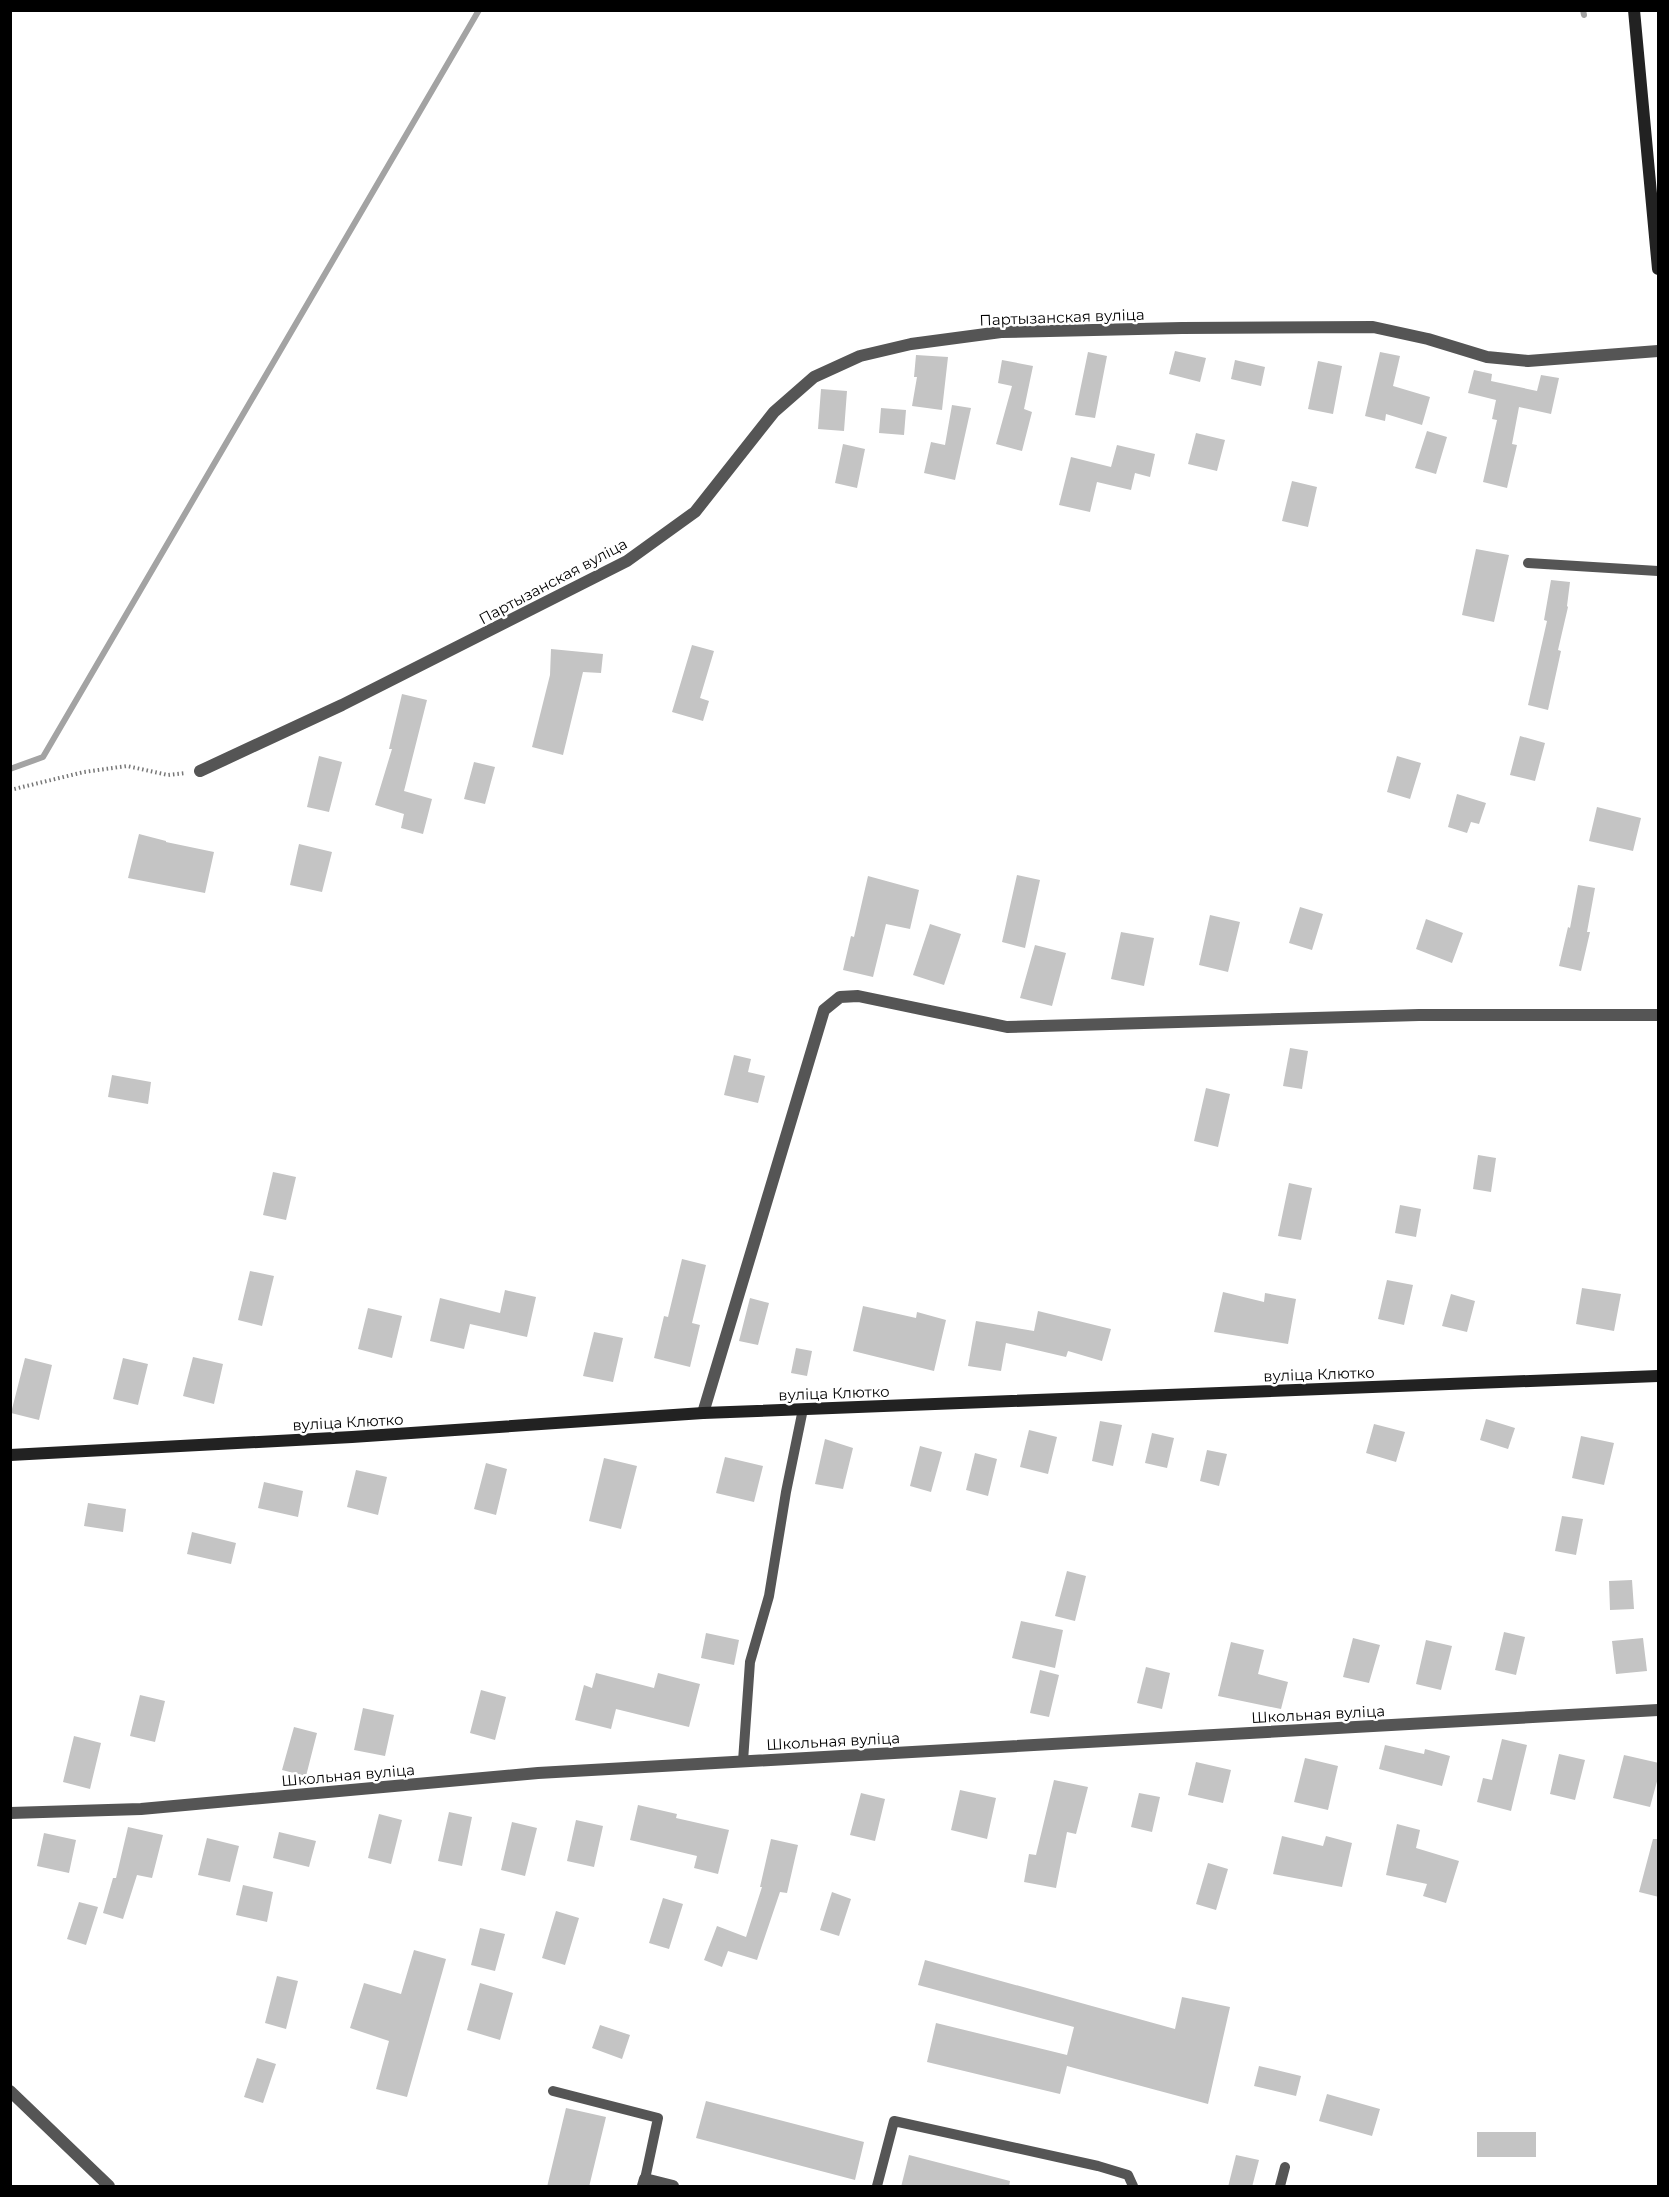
<svg xmlns="http://www.w3.org/2000/svg" width="1669" height="2197" viewBox="0 0 1669 2197" font-family="Montserrat,sans-serif">
  <style>
    .lines { fill: none; stroke-linecap: round; stroke-linejoin: round }
    .stream { stroke: #a3a3a3; stroke-width: 6 }
    .building { fill: #c4c4c4 }
    .path { stroke: #777; stroke-width: 4; stroke-dasharray: 1.5 3; stroke-linecap: butt }
    .lane { stroke: #555; stroke-width: 10 }
    .street { stroke: #555; stroke-width: 12 }
    .secondary { stroke: #222; stroke-width: 12 }
    .labels { text-anchor: middle; dominant-baseline: central; stroke-width: 5; stroke-linejoin: round; paint-order: stroke }
    .street-label { font-size: 15px; fill: #000; stroke: #fff }
  </style>
  <rect width="100%" height="100%" fill="#fff"/>
  <g class="lines">
    <path class="stream" d="M1583,10l1,5
      M10,769l33,-12 436,-747"/>
  </g>
  <path class="building" d="M1175,351l31,7 -6,24 -31,-8z
    M1088,352l19,4 -12,62 -20,-3z
    M1380,352l20,4 -7,30 37,11 -8,28 -36,-11 -1,7 -20,-5z
    M916,355l32,2 -6,53 -30,-4 5,-29h-3z
    M1002,360l31,6 -9,43 8,3 -10,39 -26,-7 16,-58 -14,-3z
    M1235,360l30,7 -4,19 -30,-7z
    M1318,361l24,5 -9,48 -25,-5z
    M1474,370l18,4 -1,7 46,10 4,-16 18,3 -8,36 -32,-7 -7,37 5,1 -10,43 -24,-6 14,-62 -5,-1 4,-19 -28,-7z
    M821,389l26,2 -3,40 -26,-2z
    M952,405l19,3 -16,72 -31,-7 7,-31 14,3z
    M881,408l25,2 -2,25 -25,-2z
    M1427,431l20,6 -11,37 -21,-6z
    M1196,433l29,7 -8,31 -29,-7z
    M843,444l22,5 -8,39 -22,-5z
    M1117,445l38,9 -5,23 -15,-4 -4,17 -34,-8 -7,30 -31,-7 12,-48 40,10z
    M1292,481l25,6 -9,40 -26,-6z
    M1476,549l33,6 -15,67 -32,-7z
    M1551,580l19,2 -3,24 1,1 -10,43 3,1 -13,59 -20,-5 19,-84 -3,-1z
    M692,645l22,6 -14,47 9,3 -6,20 -31,-9z
    M551,649l52,5 -2,19 -18,-1 -20,83 -31,-8 18,-72z
    M402,694l25,6 -23,91 28,8 -9,35 -22,-6 3,-14 -29,-9 17,-56h-3z
    M1520,736l25,7 -10,38 -25,-6z
    M319,756l23,6 -13,50 -22,-5z
    M1397,756l24,7 -11,36 -23,-7z
    M474,762l21,5 -10,37 -21,-5z
    M1457,794l29,9 -7,21 -8,-2 -4,11 -19,-6z
    M1597,807l44,11 -8,33 -44,-10z
    M139,834l27,7v1l48,10 -9,41 -77,-15z
    M299,844l33,8 -10,40 -32,-7z
    M1017,875l23,5 -15,68 -23,-6z
    M868,876l51,14 -9,39 -24,-5 -13,53 -30,-7 8,-34 3,1z
    M1578,885l17,3 -8,44h3l-9,39 -22,-5 9,-39 2,1z
    M1300,907l23,7 -11,36 -23,-7z
    M1210,915l30,7 -12,50 -29,-7z
    M1426,919l37,14 -11,30 -36,-14z
    M930,924l31,10 -17,51 -31,-10z
    M1121,932l33,6 -10,48 -33,-7z
    M1035,945l31,8 -14,53 -32,-8z
    M1290,1048l18,3 -6,38 -19,-3z
    M734,1055l17,4 -3,13 17,4 -7,27 -34,-8z
    M112,1075l39,7 -3,22 -40,-7z
    M1206,1088l24,6 -12,53 -24,-6z
    M1478,1155l18,3 -5,34 -18,-3z
    M273,1172l23,5 -10,43 -23,-5z
    M1289,1183l23,5 -11,52 -23,-4z
    M1400,1205l21,4 -5,28 -21,-4z
    M682,1259l24,6 -14,58 8,2 -10,42 -36,-9 10,-42 4,1z
    M250,1271l24,5 -12,50 -24,-6z
    M1387,1280l26,5 -9,40 -26,-6z
    M1582,1288l39,6 -7,37 -38,-7z
    M505,1290l31,7 -9,40 -57,-13 -6,25 -34,-8 10,-43 60,15z
    M1223,1292l41,10 1,-9 31,6 -8,45 -74,-12z
    M1451,1294l24,7 -8,31 -25,-6z
    M750,1298l19,5 -11,42 -19,-4z
    M863,1306l53,12 1,-6 29,8 -12,51 -81,-20z
    M368,1308l34,8 -10,42 -34,-9z
    M1038,1311l73,18 -9,32 -34,-10 -2,6 -60,-14 -5,28 -33,-5 8,-45 58,10z
    M594,1332l29,6 -10,44 -30,-6z
    M796,1348l16,3 -5,25 -16,-3z
    M193,1357l30,7 -9,40 -31,-8z
    M25,1358l27,7 -13,55 -28,-7z
    M123,1358l25,6 -10,41 -25,-6z
    M1486,1419l29,9 -7,21 -28,-9z
    M1100,1421l22,4 -9,41 -21,-5z
    M1374,1424l31,8 -9,30 -30,-9z
    M1029,1430l28,7 -9,37 -28,-7z
    M1152,1433l22,5 -7,30 -22,-5z
    M1581,1436l33,7 -10,42 -32,-7z
    M825,1439l28,9 -10,41 -28,-5z
    M920,1446l22,6 -11,40 -21,-6z
    M1207,1450l20,4 -8,32 -19,-5z
    M975,1453l22,6 -9,37 -22,-6z
    M725,1457l38,9 -9,36 -38,-9z
    M604,1458l33,8 -16,63 -32,-8z
    M486,1463l21,6 -11,46 -22,-6z
    M356,1470l31,7 -9,38 -31,-8z
    M264,1482l39,9 -5,26 -40,-9z
    M88,1503l38,6 -3,23 -39,-6z
    M1562,1516l21,3 -7,36 -21,-4z
    M192,1532l44,11 -5,21 -44,-10z
    M1067,1571l19,5 -11,45 -20,-5z
    M1632,1580l2,29 -24,1 -1,-29z
    M1021,1621l42,9 -8,38 -43,-10z
    M1504,1632l21,5 -9,38 -21,-5z
    M706,1633l33,7 -5,25 -33,-7z
    M1353,1638l27,7 -11,38 -26,-6z
    M1643,1638l4,33 -31,3 -4,-33z
    M1426,1640l26,6 -11,44 -25,-6z
    M1231,1642l33,8 -6,24 30,8 -7,27 -63,-13z
    M1146,1667l24,6 -8,36 -25,-6z
    M1040,1670l19,5 -10,42 -19,-4z
    M596,1673l58,15 4,-15 42,11 -11,43 -73,-18 -5,20 -36,-9 9,-35 8,3z
    M481,1690l25,7 -11,43 -25,-7z
    M140,1695l25,6 -10,41 -25,-6z
    M363,1708l31,7 -9,41 -31,-6z
    M294,1727l23,6 -11,43 -24,-6z
    M74,1736l27,7 -11,46 -27,-7z
    M1502,1739l25,6 -16,66 -34,-9 6,-24 9,2z
    M1385,1745l39,9 1,-5 25,7 -8,30 -63,-17z
    M1559,1754l26,6 -10,40 -25,-6z
    M1624,1755l35,8v11l-9,33 -37,-9z
    M1305,1758l33,8 -10,44 -34,-8z
    M1196,1762l35,8 -8,33 -35,-8z
    M1054,1780l34,7 -12,47 -9,-2 -11,56 -32,-6 5,-28 7,1z
    M960,1790l36,8 -9,41 -36,-9z
    M861,1793l24,6 -10,42 -25,-6z
    M1139,1793l21,4 -8,35 -21,-5z
    M638,1805l39,9 -1,4 53,12 -11,44 -24,-6 3,-12 -67,-16z
    M449,1812l23,5 -10,49 -24,-5z
    M379,1814l23,6 -11,44 -23,-6z
    M576,1820l27,6 -9,41 -27,-6z
    M512,1822l25,6 -12,48 -24,-6z
    M1397,1824l23,6 -4,18 43,13 -13,42 -23,-7 4,-12 -41,-9z
    M128,1827l35,8 -11,43 -15,-3 -14,44 -20,-6 10,-35h3z
    M279,1832l37,9 -7,26 -36,-9z
    M44,1833l32,7 -7,33 -32,-7z
    M1282,1836l41,10 3,-10 26,7 -10,44 -69,-13z
    M207,1838l32,8 -9,36 -32,-7z
    M771,1839l27,6 -11,48 -7,-1 -23,68 -29,-9 -6,16 -18,-7 13,-34 29,11 16,-50h-2z
    M1653,1839h6v58l-20,-5z
    M1208,1863l20,6 -12,41 -20,-6z
    M243,1885l30,7 -6,30 -31,-7z
    M832,1892l19,7 -12,37 -19,-6z
    M663,1898l20,6 -14,45 -20,-6z
    M79,1902l19,5 -12,38 -19,-6z
    M556,1911l23,7 -14,47 -23,-7z
    M480,1928l25,6 -10,37 -24,-6z
    M414,1950l32,9 -39,138 -31,-8 13,-48 -39,-13 14,-45 37,11z
    M925,1960l250,69 7,-32 48,10 -22,97 -141,-38 -7,28 -133,-32 9,-39 131,32 7,-28 -156,-42z
    M277,1976l21,5 -12,48 -21,-6z
    M480,1983l33,10 -13,47 -33,-10z
    M600,2025l30,10 -8,24 -30,-11z
    M257,2058l19,6 -13,39 -19,-6z
    M1259,2066l42,10 -5,20 -42,-10z
    M1327,2094l53,15 -8,27 -53,-15z
    M706,2101l158,41 -9,38 -159,-42z
    M566,2108l40,9 -17,70h-42z
    M1477,2132h59v25h-59z
    M909,2155l101,26 -1,6h-108z
    M1236,2155l23,5 -7,27h-24z"/>
  <g class="lines">
    <path class="path" d="M10,790l74,-18 43,-6 41,9 18,-2"/>
    <path class="lane" d="M1528,563l130,8
      M743,1761l7,-99 19,-66 17,-104 17,-83
      M553,2091l105,27 -13,61
      M877,2186l17,-65 204,45 30,9 5,11
      M1280,2186l5,-19"/>
    <path class="street" d="M200,771l142,-66 285,-144 68,-49 79,-100 40,-35 46,-21 51,-12 90,-12 181,-4 191,-1 55,12 59,18 41,4 130,-10
      M703,1413l121,-403 16,-13 18,-1 149,31 412,-12h239
      M10,1813l131,-4 397,-36 1120,-63
      M10,2091l99,95
      M643,2186l2,-7 28,7"/>
    <path class="secondary" d="M1634,10l24,259
      M10,1455l342,-18 351,-24 955,-37"/>
  </g>
  <g class="labels">
    <g class="street-label">
      <text transform="translate(1062 317) rotate(-2)">Партызанская вуліца</text>
      <text transform="translate(553 581) rotate(-28)">Партызанская вуліца</text>
      <text transform="translate(1319 1374) rotate(-2)">вуліца Клютко</text>
      <text transform="translate(834 1393) rotate(-2)">вуліца Клютко</text>
      <text transform="translate(348 1422) rotate(-3)">вуліца Клютко</text>
      <text transform="translate(1318 1714) rotate(-3)">Школьная вуліца</text>
      <text transform="translate(833 1741) rotate(-3)">Школьная вуліца</text>
      <text transform="translate(348 1775) rotate(-5)">Школьная вуліца</text>
    </g>
  </g>
  <rect width="1669" height="2197" fill="none" stroke="#000000" stroke-width="24"/>
</svg>
